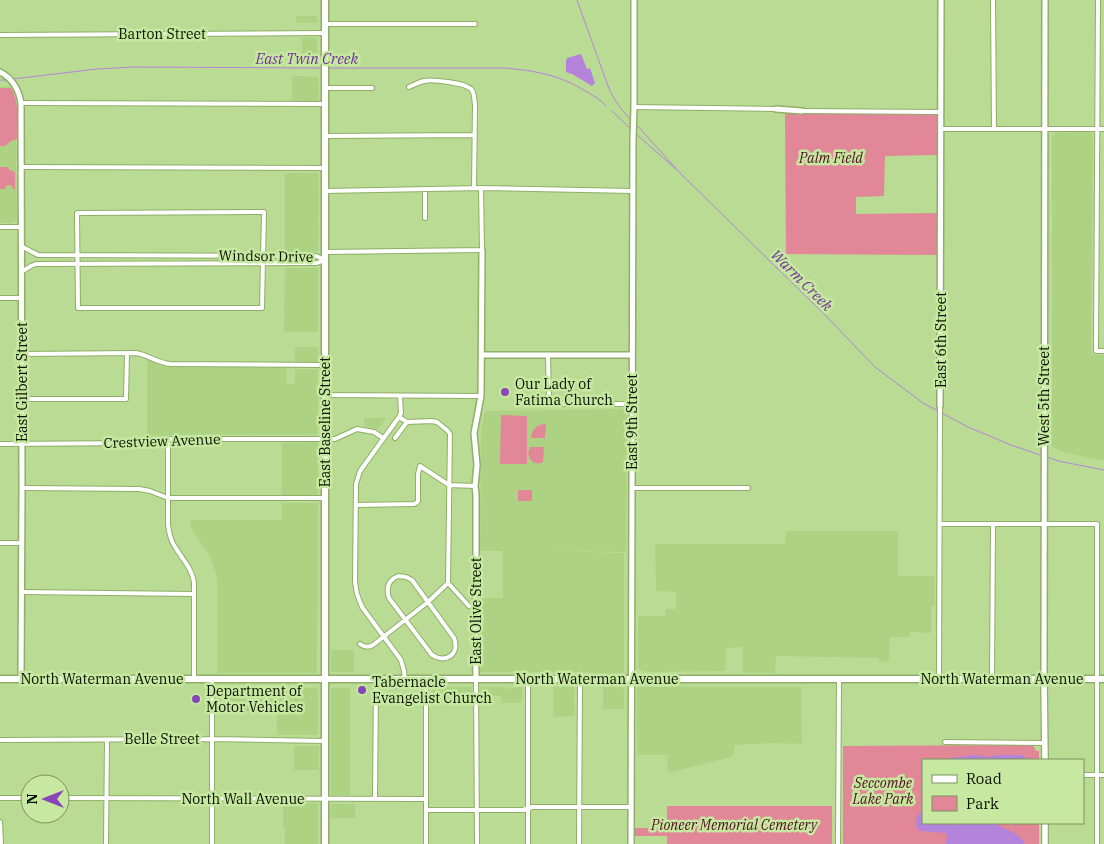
<svg xmlns="http://www.w3.org/2000/svg" width="1104" height="844" viewBox="0 0 1104 844" font-family="'IBM Plex Serif',serif">
  <style>
    .built { fill: #aed283 }
    .green { fill: #e18797 }
    .water { fill: #b483dc }
    .lines { fill: none; stroke-linecap: round; stroke-linejoin: round }
    .stream { stroke: #b483dc; stroke-width: 1 }
    .minor-casing { stroke: #8fae68; stroke-width: 6 }
    .tertiary-casing { stroke: #8fae68; stroke-width: 8 }
    .secondary-casing { stroke: #8fae68; stroke-width: 8 }
    .primary-casing { stroke: #8fae68; stroke-width: 9 }
    .minor { stroke: #fff; stroke-width: 4 }
    .tertiary { stroke: #fff; stroke-width: 5 }
    .secondary { stroke: #fff; stroke-width: 5.5 }
    .primary { stroke: #fff; stroke-width: 6 }
    .poi-dot { fill: #8844b8; stroke: #c7e8a0; stroke-width: 2 }
    .labels { text-anchor: middle; dominant-baseline: central; stroke-width: 5; stroke-linejoin: round; paint-order: stroke }
    .street-label { font-size: 14px; fill: #081200; stroke: #c7e8a0 }
    .park-label { font-size: 14px; font-style: italic; fill: #530f23; stroke: #c7e8a0 }
    .poi-label { font-size: 14px; fill: #081200; stroke: #c7e8a0; text-anchor: start }
    .water-label { font-size: 15px; font-style: italic; fill: #70329a; stroke: #c7e8a0 }
  </style>
  <rect width="100%" height="100%" fill="#badb93"/>
  <path class="built" d="M296,16h21v7h-21z
    M314,37l3,2 1,24h-16v-25z
    M292,76l26,1 1,23 -2,2 -25,-1z
    M10,86l4,7 3,11 -1,40 1,6 -1,14 1,55 -4,4h-13v-136z
    M1090,132l3,4 -2,219h13v106l-41,-9 -11,-5v-311l3,-3z
    M285,173h32l2,3 -1,74 -1,2h-32z
    M285,268h33v64h-34z
    M295,347h23v15h-23z
    M147,359l11,6 10,2h119v17h8v-15h23v64l-1,1 -148,1 -15,5h-7z
    M627,409l-1,143 -85,-1 83,2v120l-17,1h-13l-7,-2h-107l-1,-74h24v-47h-23l1,-119 4,-21z
    M364,418h22l-8,11 -14,-3z
    M317,442l1,1v50l-1,2h-35v-52z
    M282,503h36l-1,170h-100v-95l-6,-20 -20,-30v-8h91z
    M786,531h112v45h37v30h-4v27l-21,-1v5h-20l-1,24 -10,1v-4l-103,-2 -1,17h-32v-26l-17,1 -1,23 -72,1 -11,-1 -4,-4v-51h27l1,-7h10v-17l-20,-1 -1,-47h130z
    M331,650h23v22h-23z
    M216,687l100,1 2,3v42l-2,2h-39v-24h-61z
    M432,687h38l2,1v8h-20v7h-20z
    M480,687h24l2,2 14,-2 2,2v9l-1,5h-20v-7h-21z
    M553,687h21l1,29 -22,1z
    M603,687h18l3,3v19h-21z
    M639,687h162l1,57 -27,-1 -40,2 -1,8 -4,4 -61,16 -2,-6 1,-12h-31v-67z
    M332,688h18v107h-19v-106z
    M294,746h25v24h-25z
    M283,803h35v41h-33v-15l-2,-1z
    M331,804h24v14h-25z"/>
  <path class="green" d="M0,88h11c9,15 6,34 6,51l-6,2 -6,5h-5z
    M937,112v43l-52,1 -1,40 -28,1v17l82,-1v42l-152,-1 -1,-140z
    M0,167h7l3,3 5,2v17h-2l-1,-3 -3,-1 -3,1 -1,3h-5z
    M501,415l26,1v48h-27z
    M546,424l-1,14h-14c1,-9 6,-14 15,-14z
    M530,447h14l-1,15c-5,3 -10,1 -13,-3l-2,-6z
    M518,490h14v11h-14z
    M1033,745l3,6h3v9h-116v63h116v21h-196v-98z
    M667,806h165v38h-165v-8h-32v-8h32z"/>
  <path class="water" d="M581,54l6,15 3,-1 5,15 -3,3 -20,-12 -6,-2v-11l1,-3z
    M975,755l13,2 10,-2h24l3,2 2,3h-80l3,-2z
    M923,811v12h25l8,2 6,-2h31l23,11 9,8 -2,2h-77l1,-8 -1,-3 -25,-2 -4,-2c-2,-7 -1,-15 6,-18z"/>
  <g class="lines">
    <path class="stream" d="M577,0l31,86c6,15 13,23 24,35
      M328,68h177c32,3 55,7 82,24 7,4 14,8 19,14
      M13,79l84,-10 36,-2 191,1
      M0,80h7
      M612,111l19,18
      M635,123l46,51 143,140 51,53 48,36 45,24 43,18 32,11
      M636,134l40,35
      M1047,457l11,4 46,9
      M396,689l1,-1"/>
    <g class="minor-casing">
      <path id="minor" d="M993,0l1,129
        M1098,0l-2,351h8
        M325,24h150
        M0,35l325,-2
        M409,87c5,-2 10,-5 15,-6 8,-2 41,2 47,8 4,4 3,11 4,16l-1,83
        M325,88h47
        M21,103l304,1
        M634,107l142,2
        M802,111l139,1
        M941,129h163
        M325,136l149,-1
        M21,167l304,1
        M425,189v29
        M325,191l156,-3 152,3
        M264,212l-2,96h-184l-1,-95z
        M0,227h21
        M21,246l17,9 278,1 9,4
        M325,252l157,-2 -1,-62
        M21,272l10,-6 5,-2 281,-1 8,-3
        M0,298h22
        M22,354l114,-1c12,2 22,10 34,11l155,1
        M548,355l1,45 1,3 3,1h79
        M325,395l156,1
        M400,396l1,17 -2,4 -39,54 -4,13 -1,98 2,12 5,13 39,53 3,11 1,9
        M22,399h104l1,-46
        M399,417l8,5 25,-1 5,1 11,9 2,3 -2,149 21,23
        M395,438l12,-16
        M168,439v86c1,7 2,14 6,20 7,13 17,21 20,37v98
        M0,444l140,-1 11,-1 17,-3h167l22,-10 17,3 9,6
        M22,488l117,1 11,2 18,7h157
        M632,488h116
        M356,505l58,-1 2,-1 2,-2v-27l2,-8 29,19 26,1
        M940,524h157v320
        M0,543h22
        M398,576l8,1 6,3 42,58c6,16 -8,26 -22,17l-43,-57c-3,-10 -1,-18 9,-22z
        M22,592l172,2
        M360,644c4,3 8,4 13,1l55,-43 20,-19
        M939,679l1,-273
        M212,680v164
        M476,680l1,164
        M992,680l1,-156
        M0,740l212,-1 113,2
        M945,742l100,1
        M1083,775h21
        M0,798h30
        M60,798l366,1
        M375,799l1,-119
        M426,810h97l9,-3h99
        M0,822l1,22
        M106,844l1,-104
        M426,844v-164
        M528,844v-164
        M579,844l1,-164
        M838,844l1,-165"/>
    </g>
    <g class="tertiary-casing">
      <path id="tertiary" d="M0,72c12,6 19,18 21,31l1,385 -1,191
        M776,109l26,2
        M482,355h150
        M481,397l1,-147
        M940,406l1,-406
        M476,680l-1,-59 1,-19 -2,-19 2,-12v-76l-1,-9 2,-21 -3,-32 7,-37
        M1044,680l1,-680
        M631,844l2,-705 1,-32v-107"/>
    </g>
    <g class="secondary-casing">
      <path id="secondary" d="M1044,680l1,80
        M1045,823v21"/>
    </g>
    <g class="primary-casing">
      <path id="primary" d="M0,679h1104
        M325,844v-844"/>
    </g>
    <use href="#minor" class="minor"/>
    <use href="#tertiary" class="tertiary"/>
    <use href="#secondary" class="secondary"/>
    <use href="#primary" class="primary"/>
  </g>
  <g class="poi-dot">
    <circle cx="505" cy="392" r="5"/>
    <circle cx="362" cy="690" r="5"/>
    <circle cx="196" cy="699" r="5"/>
  </g>
  <g class="labels">
    <g class="street-label">
      <text x="162" y="34">Barton Street</text>
      <text transform="translate(266 256) rotate(1)">Windsor Drive</text>
      <text transform="translate(941 340) rotate(-90)">East 6th Street</text>
      <text transform="translate(22 382) rotate(-90)">East Gilbert Street</text>
      <text transform="translate(1044 396) rotate(-90)">West 5th Street</text>
      <text transform="translate(325 422) rotate(-90)">East Baseline Street</text>
      <text transform="translate(632 422) rotate(-90)">East 9th Street</text>
      <text transform="translate(162 441) rotate(-2)">Crestview Avenue</text>
      <text transform="translate(476 611) rotate(-90)">East Olive Street</text>
      <text x="102" y="679">North Waterman Avenue</text>
      <text x="597" y="679">North Waterman Avenue</text>
      <text x="1002" y="679">North Waterman Avenue</text>
      <text x="162" y="739">Belle Street</text>
      <text x="243" y="799">North Wall Avenue</text>
    </g>
    <g class="park-label">
      <text x="831" y="158">Palm Field</text>
      <text x="883" y="783">Seccombe<tspan x="883" dy="16">Lake Park</tspan></text>
      <text x="734" y="825">Pioneer Memorial Cemetery</text>
    </g>
    <g class="poi-label">
      <text x="515" y="384">Our Lady of<tspan x="515" dy="16">Fatima Church</tspan></text>
      <text x="372" y="682">Tabernacle<tspan x="372" dy="16">Evangelist Church</tspan></text>
      <text x="206" y="691">Department of<tspan x="206" dy="16">Motor Vehicles</tspan></text>
    </g>
    <g class="water-label">
      <text x="307" y="58">East Twin Creek</text>
      <text transform="translate(802 280) rotate(45)">Warm Creek</text>
    </g>
  </g>
  <rect x="922" y="759" width="162" height="65" fill="#c7e8a0" stroke="#7b9260"/>
  <rect x="932" y="775" width="25" height="8" fill="#ffffff" stroke="#7b9260"/>
  <text x="966" y="784" font-size="15" fill="#081200">Road</text>
  <rect x="932" y="796" width="25" height="15" fill="#e18797" stroke="#7b9260"/>
  <text x="966" y="809" font-size="15" fill="#081200">Park</text>
  <g transform="translate(45 799) rotate(270)"><circle r="24" fill="#c7e8a0" stroke="#7b9260"/>
  <path d="M0-4L9 19L0 12L-9 19Z" fill="#8844b8"/>
  <text y="-8" font-size="14" font-weight="bold" text-anchor="middle" fill="#081200">N</text>
  </g>
</svg>
